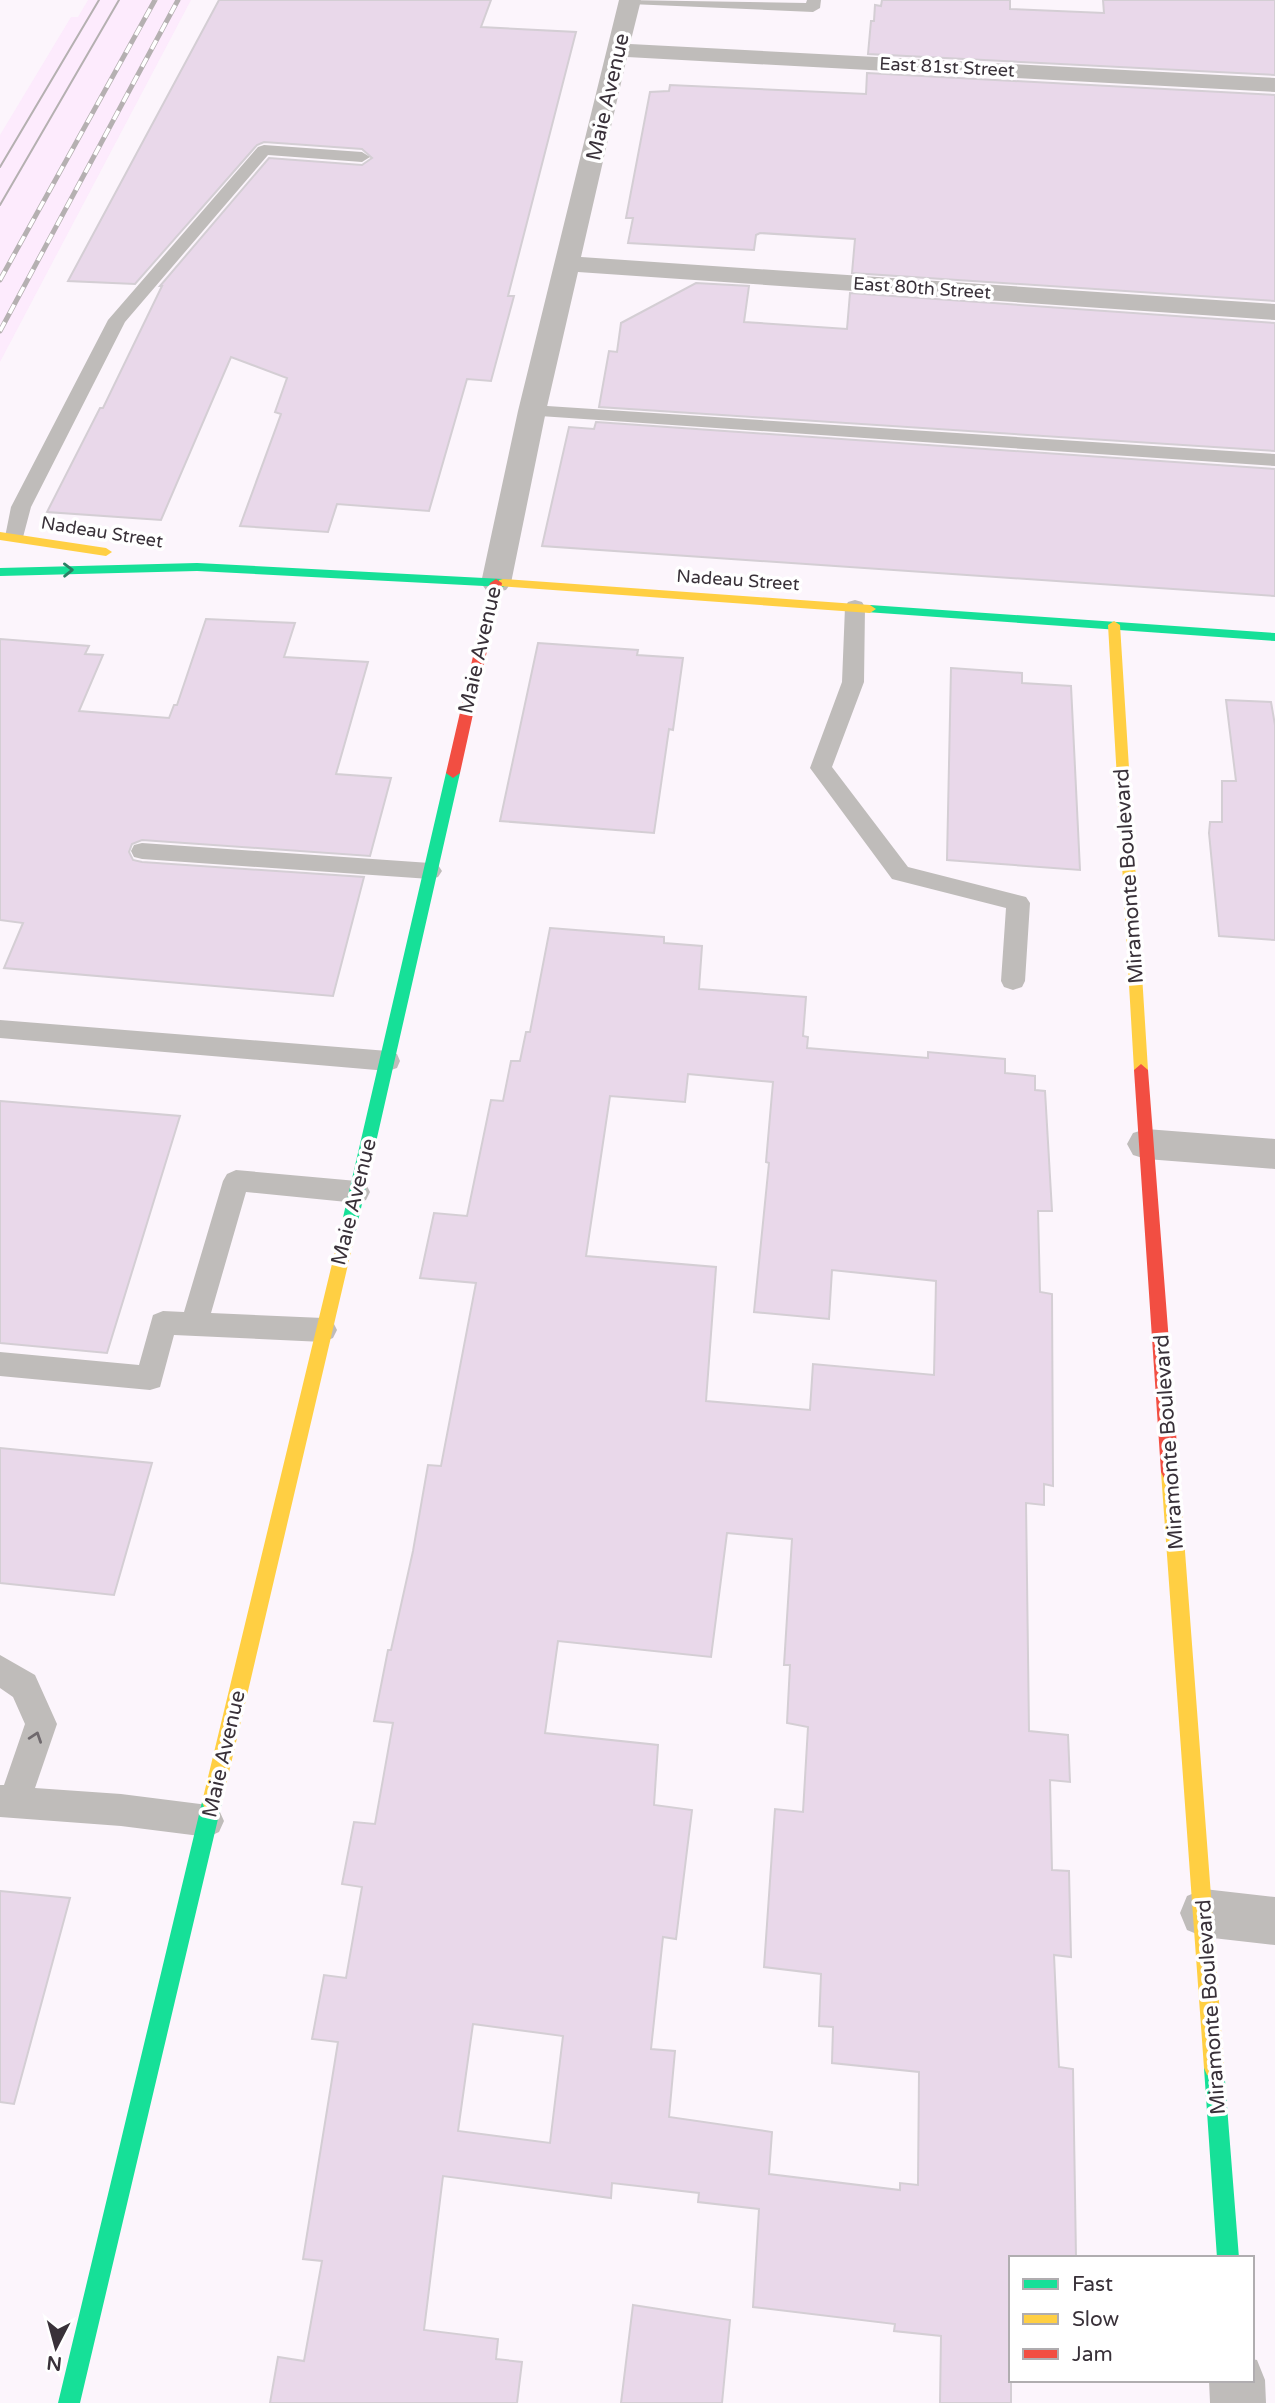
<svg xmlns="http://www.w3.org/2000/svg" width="1275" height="2403" viewBox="0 0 1275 2403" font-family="'Varela Round',sans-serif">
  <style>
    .built { fill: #fdebfd }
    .building { fill: #e9d8ea; stroke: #d4ced4; stroke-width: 2; fill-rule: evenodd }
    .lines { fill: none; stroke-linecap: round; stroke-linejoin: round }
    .lane { fill: #bfbcba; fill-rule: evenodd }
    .street { fill: #bfbcba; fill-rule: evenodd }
    .fast { fill: #16e098; fill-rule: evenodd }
    .slow { fill: #ffcf43; fill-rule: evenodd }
    .jam { fill: #f24e42; fill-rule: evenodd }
    .tram { stroke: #b5b0b1; stroke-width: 2 }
    .rail-casing { stroke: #b5b0b1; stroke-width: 5 }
    .rail { stroke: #fff; stroke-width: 3.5; stroke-dasharray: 10; stroke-linecap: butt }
    .oneway { stroke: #298064 }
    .oneway2 { stroke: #6f696d }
    .labels { text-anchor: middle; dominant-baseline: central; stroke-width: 7; stroke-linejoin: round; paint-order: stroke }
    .far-street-label { font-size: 18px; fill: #393139; stroke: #fff }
    .street-label { font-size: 21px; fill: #393139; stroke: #fff }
  </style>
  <rect width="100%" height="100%" fill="#fcf5fc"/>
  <path class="built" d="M88,0h103l-191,362v-227l71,-118h7z"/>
  <path class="building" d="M219,0h272l-10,27 95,5 -68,264h6l-23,85 -24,-2 -38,132 -92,-7 -9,28 -88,-6 41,-112 -6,-2 12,-34 -56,-21 -70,163 -114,-8 53,-104h3l59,-122h-2l109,-128 93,7 10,-7 -10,-9 -98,-7 -7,3 -122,139 -67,-3z
    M882,0h128v9l94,4 -1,-13h172v75l-407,-21 3,-33h3l1,-16 6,1z
    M867,73l408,22v206l-423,-28 3,-34 -95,-6 -4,2 -2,15 -126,-7 5,-25h-7l24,-126 19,-1 1,-6 196,9z
    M696,283l53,3 -5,36 103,7 3,-36 425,30v128l-676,-44 10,-56 8,1 4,-29z
    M596,422l679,47v127l-733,-50 27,-119 25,2z
    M206,619l89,4 -11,34 84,5 -32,112 55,4 -21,78 -228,-16 -10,4 -3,8 4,8 9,2 222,15 -31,119 -329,-28 19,-45 -23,-3v-281l89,7 -4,8 18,1 -24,56 90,7 5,-13h3z
    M538,643l100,7 -1,5 46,3 -10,72 -4,-1 -15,104 -154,-12z
    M951,668l71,5v10l49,3 9,184 -133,-10z
    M1226,700l45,2 4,23v215l-56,-4 -10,-103 1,-11h12v-41h14z
    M550,928l114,9v6l38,3 -3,43 107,8 -3,39 5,1 -1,11 121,10v-6l77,7v14l30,3v14l10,1 7,120h-14l2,81 12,2 1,192 -9,-2v21l-18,-2 3,228 39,4 2,47 -20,-2 2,90 17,1 2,86 -17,-2 5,112 14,2 3,189h-65v145h-71l1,-67 -47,-5 1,-7 -142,-17 6,-98 -61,-7 1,-9 -87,-10 -1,15 -168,-22 -19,154 74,9 -2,20 26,3 -5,41h-247l8,-46 26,4 18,-100 -19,-2 35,-217 -26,-3 12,-64 22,3 16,-91 -20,-3 12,-62 21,2 18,-101 -19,-2 14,-71h3l22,-99 15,-86 13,1 35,-183 -56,-5 14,-65 33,3 24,-116 12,1 8,-40h9l6,-29h4zM688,1074l85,8 -7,80 3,1 -15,149 75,7 3,-49 104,11 -2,94 -121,-11 -3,46 -104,-9 10,-134 -130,-11 24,-160 75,6zM727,1533l65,6 -8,126h6l-3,58 21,4 -5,85 -28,-3 -11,158 57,7 -2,52 14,1 -1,36 87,9 -1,113 -18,-2v7l-131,-16 3,-42 -103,-15 6,-66 -24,-2 12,-112 13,2 16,-129 -38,-5 4,-60 -113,-12 13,-92 153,16zM473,2024l90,12 -13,107 -92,-12z
    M0,1101l180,15 -73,237 -107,-10z
    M0,1448l152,15 -38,132 -114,-12z
    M0,1891l70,7 -56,206 -14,-2z
    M633,2305l97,15 -8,83h-101z"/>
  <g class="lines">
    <path class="lane" d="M623,0l183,3 1,-3h14l-1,8 -7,4 -183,-8z
      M264,145l98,7 8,5 -8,5 -94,-7 -143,167 -94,185 -9,34h-14l-3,-4 6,-30 97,-187 150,-173z
      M532,405l743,49v12l-750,-51 -2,-4z
      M855,600l7,2 3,5 -1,75 -32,85 76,100 118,30 4,6 -5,78 -3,6 -9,3 -9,-3 -3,-6 5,-73 -114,-29 -82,-111 32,-86 3,-75 3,-5z
      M142,843l288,20 8,2 4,6 -4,6 -8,2 -288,-20 -8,-2 -3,-6 3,-6z
      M0,1020l388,31 9,3 3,7 -3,7 -9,3 -388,-33z
      M236,1170l121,11 9,3 4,8 -4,8 -9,3 -111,-11 -35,121 112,5 10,4 4,8 -4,8 -10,4 -149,-7 -14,52 -10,3 -150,-14v-24l139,13 14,-50 10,-4 21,1 39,-131 4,-7z
      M0,1655l35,20 22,49 -22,64 86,6 87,11 11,5 5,11 -5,11 -11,5 -87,-11 -121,-9v-32h4l21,-61 -12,-27 -13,-9z"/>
    <path class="street" d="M619,0h22l-11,44 645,34v14l-648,-35 -46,200 694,47v16l-697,-48 -32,139 -35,172 -5,7 -10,2 -10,-2 -5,-7 37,-172z
      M1146,1129l129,10v30l-129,-10 -13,-4 -6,-11 6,-11z
      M1204,1889l71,8v48l-71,-8 -17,-7 -7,-17 7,-17z
      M1252,2359l5,1 8,20 1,23h-56l-1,-23h43z"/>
    <path class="fast" d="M197,563l306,16 6,4 -6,4 -306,-16 -197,5v-8z
      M870,605l405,28v8l-409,-29 -2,-3z
      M453,768l7,5 -106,466 -2,5h-12l-2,-5 108,-466z
      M212,1792l7,3 3,7 -142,601h-22l144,-601 3,-7z
      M1214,2058l7,3 3,7 15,190h-22l-13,-190 3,-7z"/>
    <path class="slow" d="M0,532l106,16 6,4 -6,4 -106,-16z
      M503,579l367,26 6,4 -6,4 -371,-27v-6z
      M1114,621l6,4 28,445 -7,6 -7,-6 -26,-445z
      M346,1232l6,2 2,5 -132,563 -3,7 -7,3 -7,-3 -3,-7 136,-563 2,-5z
      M1170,1464l6,2 3,6 45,596 -3,7 -7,3 -7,-3 -3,-7 -43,-596 3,-6z"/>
    <path class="jam" d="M496,579l6,4 -42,190 -7,5 -7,-5 44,-190z
      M1141,1064l7,6 31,402 -3,6 -6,2 -6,-2 -3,-6 -27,-402z"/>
    <path class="tram" d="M0,167l99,-167
      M0,205l119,-205"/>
    <g class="rail-casing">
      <path id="rail" d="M0,280l155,-280
        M0,331l178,-331"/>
    </g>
    <use href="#rail" class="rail"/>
  </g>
  <defs><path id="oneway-chevron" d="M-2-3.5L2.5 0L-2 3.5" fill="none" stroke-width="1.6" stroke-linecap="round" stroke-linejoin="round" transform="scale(1.75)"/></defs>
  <use class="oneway" href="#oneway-chevron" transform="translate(68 570) rotate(-1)"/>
  <use class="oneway2" href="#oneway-chevron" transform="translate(36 1737) rotate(-71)"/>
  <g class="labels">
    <g class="far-street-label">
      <text transform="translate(947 67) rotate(3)">East 81st Street</text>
      <text transform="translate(922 288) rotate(4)">East 80th Street</text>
      <text transform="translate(102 532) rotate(9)">Nadeau Street</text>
      <text transform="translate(738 580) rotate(4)">Nadeau Street</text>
    </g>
    <g class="street-label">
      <text transform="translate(608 97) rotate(-77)">Maie Avenue</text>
      <text transform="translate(480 650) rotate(-77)">Maie Avenue</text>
      <text transform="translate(1129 876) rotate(-94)">Miramonte Boulevard</text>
      <text transform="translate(354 1202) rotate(-76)">Maie Avenue</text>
      <text transform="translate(1169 1442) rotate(-94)">Miramonte Boulevard</text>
      <text transform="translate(224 1754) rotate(-77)">Maie Avenue</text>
      <text transform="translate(1211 2007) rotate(-94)">Miramonte Boulevard</text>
    </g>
  </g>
  <rect x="1009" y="2256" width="245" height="126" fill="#ffffff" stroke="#b0adb0" stroke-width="2"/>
  <rect x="1023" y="2279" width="35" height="10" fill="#16e098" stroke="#b0adb0" stroke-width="2"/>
  <text x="1072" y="2291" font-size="21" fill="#393139">Fast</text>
  <rect x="1023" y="2314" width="35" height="10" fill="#ffcf43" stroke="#b0adb0" stroke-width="2"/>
  <text x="1072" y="2326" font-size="21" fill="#393139">Slow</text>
  <rect x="1023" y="2349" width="35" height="10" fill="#f24e42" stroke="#b0adb0" stroke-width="2"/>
  <text x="1072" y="2361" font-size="21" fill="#393139">Jam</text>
  <g transform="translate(56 2347) rotate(186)" stroke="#ffffff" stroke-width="5" paint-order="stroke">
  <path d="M0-5L12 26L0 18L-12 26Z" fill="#393139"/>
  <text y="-10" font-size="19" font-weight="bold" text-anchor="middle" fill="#393139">N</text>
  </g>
</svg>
